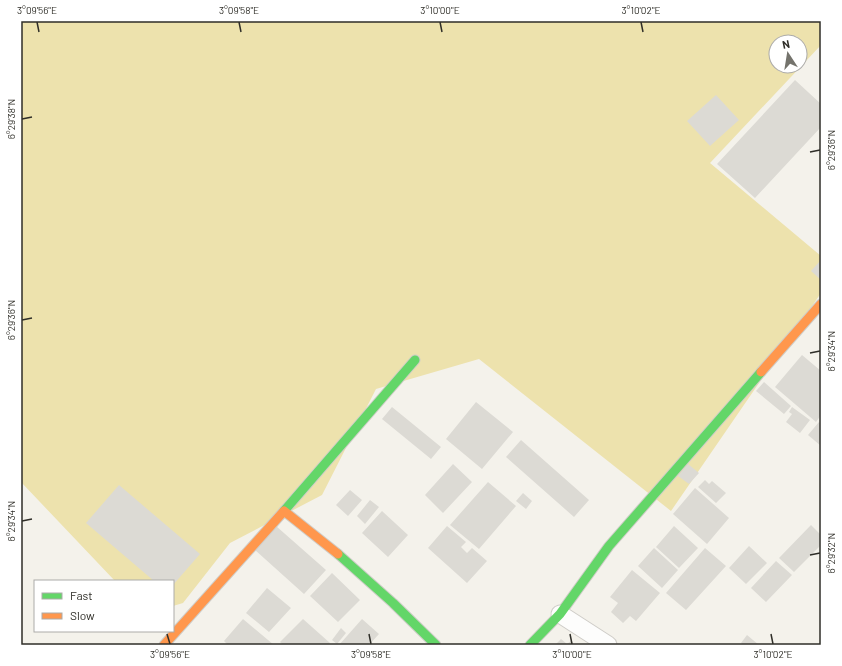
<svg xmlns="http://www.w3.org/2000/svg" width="842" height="666" viewBox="0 0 842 666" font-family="Barlow,sans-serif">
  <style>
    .green { fill: #ede2ad; fill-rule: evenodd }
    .building { fill: #dcdad4 }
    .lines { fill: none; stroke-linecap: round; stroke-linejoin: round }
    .street-casing { stroke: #cfcdc8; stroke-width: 19 }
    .fast-casing { stroke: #cfcdc8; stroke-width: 11 }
    .slow-casing { stroke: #cfcdc8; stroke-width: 11 }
    .street { stroke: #fdfdfc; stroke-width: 17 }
    .fast { stroke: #63d668; stroke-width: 9 }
    .slow { stroke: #ff974d; stroke-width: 9 }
    .ticks { fill: none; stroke: #2f2e28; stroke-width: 1.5 }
    .neatline { fill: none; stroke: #2f2e28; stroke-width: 1.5 }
    .ticks-label { font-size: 10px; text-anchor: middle; fill: #2f2e28 }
  </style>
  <rect width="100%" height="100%" fill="#f4f2eb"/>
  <path class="green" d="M21,21h800v24l-111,118 111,93v37l-150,218 -192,-152 -103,30 -54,106 -92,48 -47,60 -10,3v-25h-58l-94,-99zM776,42h24v24h-24z"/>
  <path class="building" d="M795,80l26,24v23l-66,71 -38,-34z
    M716,95l23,25 -29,26 -23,-25z
    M821,260v20l-10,-9z
    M802,355l19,16v44l-5,7 -41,-35z
    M764,382l27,24 -7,8 -28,-23z
    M476,402l37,30 -31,37 -36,-30z
    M392,407l49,40 -10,12 -49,-40z
    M792,407l18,13 -10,13 -14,-11 6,-8 -3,-2z
    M819,422l2,2v22l-13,-11z
    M521,440l68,60 -15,17 -68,-60z
    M453,464l19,18 -29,31 -18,-18z
    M688,464l11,9 -10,11 -11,-8z
    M705,480l4,4 3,-3 14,12 -10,10 -18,-16z
    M488,482l28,24 -37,43 -29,-24z
    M119,485l81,69 -27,31v-4h-19l-68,-58z
    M695,488l34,30 -22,26 -34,-30z
    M350,490l12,10 -14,16 -12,-11z
    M523,493l9,8 -6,8 -10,-8z
    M370,500l9,7 -14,17 -8,-8z
    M382,511l26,24 -20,22 -26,-24z
    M811,525l10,10v10l-27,27 -15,-14z
    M276,526l50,44 -22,24 -49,-44z
    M447,526l19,16 -5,5 6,6 5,-5 15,13 -20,22 -39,-35z
    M674,526l24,22 -19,20 -23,-21z
    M749,546l18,17 -21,21 -17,-16z
    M654,548l24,22 -16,18 -24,-22z
    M705,548l21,18 -40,44 -20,-17z
    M776,561l16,14 -26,27 -15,-14z
    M632,570l28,23 -24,28 -6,-5 -7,7 -12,-11 7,-9 -8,-6z
    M332,573l28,27 -22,22 -28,-26z
    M267,588l24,20 -22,24 -23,-19z
    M243,619l31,26h-46l-4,-4z
    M303,619l27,24 -2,2h-45l-3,-3z
    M362,619l17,15 -10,11h-30z
    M341,628l5,5 -9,11 -5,-4z
    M747,635l12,10h-16l-2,-2z
    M561,639l6,5 4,-3 4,4h-20z"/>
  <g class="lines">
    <g class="street-casing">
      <path id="street" d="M560,614l48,31"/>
    </g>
    <g class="fast-casing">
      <path id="fast" d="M284,511l131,-151
        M338,554l55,49 43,42
        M530,645l30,-31 49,-68 152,-174"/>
    </g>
    <g class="slow-casing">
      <path id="slow" d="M761,372l60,-68
        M164,645l120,-134 54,43"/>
    </g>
    <use href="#street" class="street"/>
    <use href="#fast" class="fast"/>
    <use href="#slow" class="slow"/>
  </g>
  <path class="ticks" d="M37,22l2,10M239,22l2,10M440,22l2,10M641,22l2,10M22,119l10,-2M810,152l10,-2M22,320l10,-2M810,353l10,-2M22,521l10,-2M810,555l10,-2M167,634l3,10M369,634l2,10M570,634l2,10M771,634l2,10"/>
  <rect width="842" height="666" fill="none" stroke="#ffffff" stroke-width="44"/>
  <rect x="34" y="580" width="140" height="52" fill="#ffffff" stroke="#acaba9"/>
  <rect x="42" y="593" width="20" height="6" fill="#63d668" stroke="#acaba9"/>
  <text x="70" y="600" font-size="12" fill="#2f2e28">Fast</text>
  <rect x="42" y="613" width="20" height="6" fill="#ff974d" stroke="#acaba9"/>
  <text x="70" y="620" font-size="12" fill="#2f2e28">Slow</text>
  <g transform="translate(788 54) rotate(348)"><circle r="19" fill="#ffffff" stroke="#acaba9"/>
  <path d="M0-3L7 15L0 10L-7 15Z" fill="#74736c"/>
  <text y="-6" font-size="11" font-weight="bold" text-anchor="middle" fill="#2f2e28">N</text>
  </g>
  <rect x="22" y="22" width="798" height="622" class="neatline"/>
  <g class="ticks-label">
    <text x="37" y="14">3°09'56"E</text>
    <text x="239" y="14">3°09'58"E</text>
    <text x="440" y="14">3°10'00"E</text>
    <text x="641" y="14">3°10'02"E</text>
    <text transform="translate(11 119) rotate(-90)" y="4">6°29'38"N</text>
    <text transform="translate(831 150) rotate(-90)" y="4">6°29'36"N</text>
    <text transform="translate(11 320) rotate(-90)" y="4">6°29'36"N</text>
    <text transform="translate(831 351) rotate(-90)" y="4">6°29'34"N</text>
    <text transform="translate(11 521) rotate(-90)" y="4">6°29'34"N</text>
    <text transform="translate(831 553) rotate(-90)" y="4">6°29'32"N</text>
    <text x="170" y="658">3°09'56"E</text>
    <text x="371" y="658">3°09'58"E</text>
    <text x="572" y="658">3°10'00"E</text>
    <text x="773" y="658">3°10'02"E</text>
  </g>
</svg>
